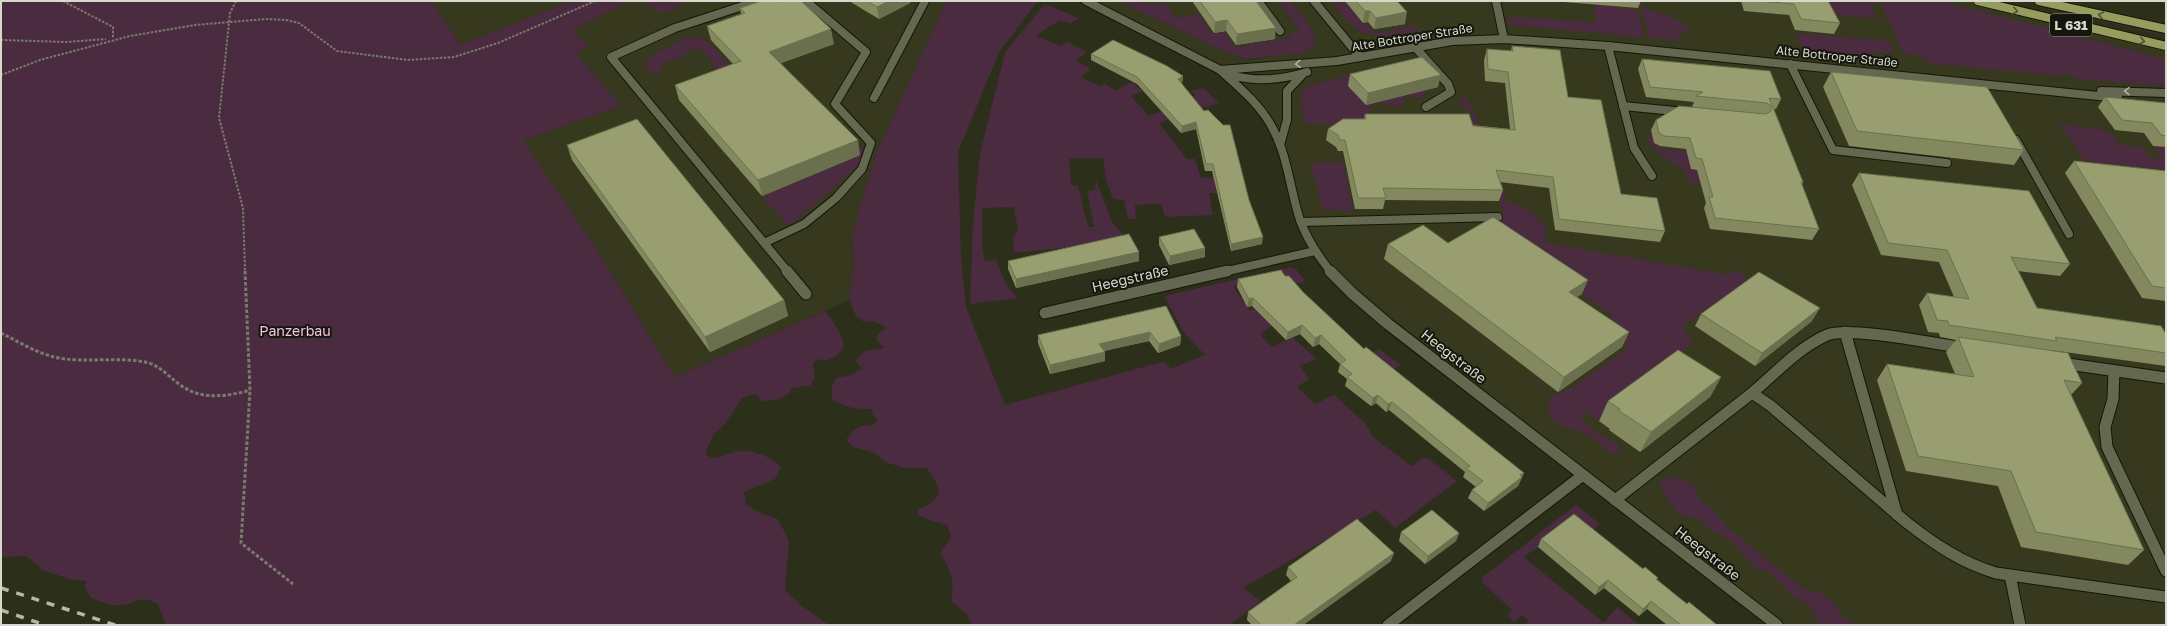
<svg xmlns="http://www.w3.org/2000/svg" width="2167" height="626" viewBox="0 0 2167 626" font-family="'Golos Text',sans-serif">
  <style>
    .built { fill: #36391d }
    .green { fill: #4b2b40 }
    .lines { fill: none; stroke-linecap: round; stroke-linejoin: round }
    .service-far1-casing { stroke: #151704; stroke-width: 10 }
    .service-casing { stroke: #151704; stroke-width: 13 }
    .minor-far1-casing { stroke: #151704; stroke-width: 10 }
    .minor-casing { stroke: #151704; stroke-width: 13 }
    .tertiary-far1-casing { stroke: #151704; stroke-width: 10 }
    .tertiary-casing { stroke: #151704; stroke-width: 13 }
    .primary-casing { stroke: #151704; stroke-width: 10 }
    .path-far1 { stroke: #797b6a; stroke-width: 2; stroke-dasharray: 2.5 1.5; stroke-linecap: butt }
    .path { stroke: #797b6a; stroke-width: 3; stroke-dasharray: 3.5 2; stroke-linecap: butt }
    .service-far1 { stroke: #656851; stroke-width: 8 }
    .service { stroke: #656851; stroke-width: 11 }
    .minor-far1 { stroke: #656851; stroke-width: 8 }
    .minor { stroke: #656851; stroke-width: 11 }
    .tertiary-far1 { stroke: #656851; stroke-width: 8 }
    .tertiary { stroke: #656851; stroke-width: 11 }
    .primary { stroke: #959c5d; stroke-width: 8 }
    .rail { stroke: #b6b8a9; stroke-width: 3.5; stroke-dasharray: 8 8; stroke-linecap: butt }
    .wall { fill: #83885f }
    .shaded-wall { fill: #6a6f4e }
    .building { fill: #989e6f; stroke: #6a6f4e }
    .oneway { stroke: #4f5231 }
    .oneway2 { stroke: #afb1a1 }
    .labels { text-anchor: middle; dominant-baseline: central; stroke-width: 4; stroke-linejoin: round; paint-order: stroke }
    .far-street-label { font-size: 12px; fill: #d7d9cc; stroke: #15160d }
    .shield { fill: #15160d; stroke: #9d9e93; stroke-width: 1 }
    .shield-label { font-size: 13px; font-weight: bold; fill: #d7d9cc }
    .street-label { font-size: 14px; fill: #d7d9cc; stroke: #15160d }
    .park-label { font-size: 14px; fill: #fac2e4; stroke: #15160d }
  </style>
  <rect width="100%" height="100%" fill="#2c2f1a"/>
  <path class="built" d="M431,1h140l-110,44z
    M630,1h316l-70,153 -24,83 2,25 -5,38 -174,77 -85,-138 -68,-99 99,-34 -46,-54 14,-6 -17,-16z
    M1088,1h30l103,49 30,10 60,-11 3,-4 2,-3 -4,-13 -22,-28h691l185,41v583h-389l-396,-307 -68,-71 -39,-118 -55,-58z
    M1143,1h135l22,31 -12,2 5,3 -58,10 -23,-12 -13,-21 -25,4z"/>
  <path class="green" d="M1,1h430l30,44 110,-44h59l-58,29 17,16 -13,7 45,53 -98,34 67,99 85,138 150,-66c8,10 18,23 19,36 -6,9 -15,16 -27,12l-4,5 2,12 -4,9 -19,3c-8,13 -18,12 -32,13l-3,-7 -15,4 -17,26 -12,11 -8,19c11,9 19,0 29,-2 15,-4 37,4 47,15l-6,12 -31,13 2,12 12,8 20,7 11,22 -4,49 17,16 27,19h-663l-8,-21c-21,-10 -20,0 -37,1 -11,1 -22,-4 -31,-8l-5,-9 1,-7 -12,-1 -30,-9 -18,-15 -25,1z
    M643,1h47l-28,13z
    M946,1h92l-39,51 -41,100 3,107 5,48 39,98 160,-44 5,8 35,-14 -20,-21 -21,-38 127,-29 5,2 9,12 -13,4 -10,-8 -49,9 16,24 17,-2 13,12 -19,15 12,12 20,-10 25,22 -17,7 9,13 -12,8 18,17 19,-9 31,28 8,14 38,29 15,-9 31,24 -62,47 -19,-18 -133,78 18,13 -31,24h-259l-4,-11 -16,-13c4,-20 0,-31 -11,-48l11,-16 -4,-12 -18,-5 -11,-5 1,-6c26,-12 23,-18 8,-41h-23l-19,-6 -10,-9 -22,-6 -7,-7c9,-13 11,-14 27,-15l5,-5 -5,-5 -1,-6c-16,0 -27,-1 -40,-10v-12l4,-9 16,-3 9,-7 -6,-8 10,-9 20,-3 -8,-7v-6l8,-7c-6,-6 -12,-8 -21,-6l-8,-6 -7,-16 5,-38 -2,-25 9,-34 15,-49z
    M1118,1h25l8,4 14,-2 10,15 24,-4 13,20 13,-2 10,15 57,-10 -4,-4 12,-1 -22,-31h12l22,28 4,13 -5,7 -11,4 -54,6 -25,-9z
    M1332,1h12l19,23h4l8,9 41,-7 4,4c-20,3 -45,11 -63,-1 -10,-6 -18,-19 -25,-28z
    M1593,1h17l2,6 25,3 8,27 -136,-12 -4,-8h13l79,5z
    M1822,1h118l226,58v27l-89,-7 -2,-3 -13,-2v2l-128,-12 -6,-2 -6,-6 -14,-1 -6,-5 -22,-48 -9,5 7,12 -44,-4z
    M2015,1l151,34v1z
    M1045,4l34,14 -9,6 -10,-4 -25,16 26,10 6,-4 20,10 -11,9 15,8 -11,8 20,9 4,-3 11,8 16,-9 12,9 -12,5 18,20 20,-7 6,8 -16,6 28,36h8l6,19 27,-1 -11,16h-8l4,22 -48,2 -4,-13 -26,1 1,14h-8l-4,-19 -11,-1 -7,-19 -3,-22 -34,1 2,26 7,1 10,41h6l-7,-37h8l1,-10 16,42 13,15 -39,8 -71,8 -3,-14 6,-8 -4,-24 -32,1v38l3,15 11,-1 10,24 11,14 -47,6 3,-82 7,-69 25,-101z
    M1640,5l5,1 1,4c14,3 39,8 44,24l-12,-2 3,8 -31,-2z
    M1795,33l93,8 6,9 -2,3 -18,-1 3,7 -72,-6z
    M686,37c32,1 24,13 46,29l-14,4 -4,-2v-6l-6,-3 -1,-5 -13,-6 -7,4 -2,4 -23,7 -1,8 -11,2 -4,-3 2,-4 -5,-1c10,-13 29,-18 43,-28z
    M1369,70h51l18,17 -13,3v9l-20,-4 -2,12 -28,-5 -12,23 -58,-1 -5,-27 3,-7 9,-5z
    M798,84l71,72 -80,71 -27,-31 98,-41z
    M1203,88l16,15 -22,6 -10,-12h7l1,-3 -7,-2z
    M1466,97l9,17 33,90 4,-1 17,7 17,18 -1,15 185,32 1,-4 13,3 2,7 -4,5 -25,15 -35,25 11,17 -96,77 -13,-9 -2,9 17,14 20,11v8l-9,1c-6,-6 -12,-13 -18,-17 -18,-12 -37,-3 -45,-29l3,-5v-7l19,-6 59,-42 -50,-36 31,9 4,-3 -1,-2 -30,-21 -12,-3 -66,-66 -2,-6 1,-10 -34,-101 -8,-1 -3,-7z
    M2059,123l38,6 14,4 9,12 23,3 6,9 14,2 -10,-13 13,1v23l-81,-9z
    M1646,134l7,2 1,7 7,6 131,13 -101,7 6,1 4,15 -11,-3 -6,-12 -32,-22z
    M1343,162l10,49 -30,-1 -12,-47z
    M1379,349l22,16 -14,9 -23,-18z
    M1667,477c14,0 32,7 32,23l13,9 19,22 11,7 22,20 39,30 19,6 13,10 6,12 16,9 -40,-2 -3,-11 -10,-10 -13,-7 -20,-22 -14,-5 -14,-13 -8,-11 -9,-7 -12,-5 -17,-15h-9l-11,-3c-5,-12 -16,-19 -17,-32z
    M1576,505l24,19 -13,11 -49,12 -14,10 80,66 13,-16 22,18h-115l5,-4 -7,-6 -8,7 -7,-6 5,-6 -31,-29 2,-2 -2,-1z"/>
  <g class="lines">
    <g class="service-far1-casing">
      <path id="service-far1" d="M758,1l-83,27 -64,29 177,215
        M1258,1l22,30
        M1496,1l8,38
        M1415,47l33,37 3,8 -25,15
        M1790,64l43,86 114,13
        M874,98l51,-97
        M1623,106l62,6
        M2016,140l53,94
        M1301,222l197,-5
        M764,243l40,-19 32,-26 26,-29 9,-26 -36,-39 31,-52 -60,-51"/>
    </g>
    <g class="service-casing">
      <path id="service" d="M787,271l19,23
        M1845,332l52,183
        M1964,348c-28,-4 -114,-22 -137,-13 -29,13 -51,38 -75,58l19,13 135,116c28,22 56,41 90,51l170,24
        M2061,363l105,15
        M2114,371l-1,28 -8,28 2,20 59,124
        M1615,500l137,-107
        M2010,575l10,50"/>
    </g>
    <g class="minor-far1-casing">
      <path id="minor-far1" d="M1314,1l46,56
        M1608,46l26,102 18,28
        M1223,272l92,-21"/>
    </g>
    <g class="minor-casing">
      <path id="minor" d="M1045,313l182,-42
        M1388,625l195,-150"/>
    </g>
    <g class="tertiary-far1-casing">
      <path id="tertiary-far1" d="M1086,1l144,74c27,7 50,5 77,-3
        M1220,70l117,-9 115,-20 52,-2 104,7 510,52
        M1220,70c19,17 41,35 53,59 15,28 17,61 27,91 7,19 18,36 31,52
        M2101,91l65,2
        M1280,145l7,-25v-29l15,-16"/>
    </g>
    <g class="tertiary-casing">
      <path id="tertiary" d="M1330,271l23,23 35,30 389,301"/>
    </g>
    <g class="primary-casing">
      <path id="primary" d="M1978,1l188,45
        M2039,1l127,28"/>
    </g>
    <path class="path-far1" d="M63,1l50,26v11
      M236,1l-6,12 -11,105 24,90 2,64
      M1,40l66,2 39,-3
      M1,75l39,-15 90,-24 65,-11 71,-6 20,1 13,3 38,28 71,9 46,-3 44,-14 97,-42"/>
    <path class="path" d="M245,271l5,119 -9,153 52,41
      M1,333c20,10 42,24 65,26 25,3 53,-2 79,3 16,3 26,18 40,26 19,12 45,8 65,2"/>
    <use href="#service-far1" class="service-far1"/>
    <use href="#service" class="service"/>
    <use href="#minor-far1" class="minor-far1"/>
    <use href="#minor" class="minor"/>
    <use href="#tertiary-far1" class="tertiary-far1"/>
    <use href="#tertiary" class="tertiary"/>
    <use href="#primary" class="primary"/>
    <path class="rail" d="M1,588l114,37
      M1,610l44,15"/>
  </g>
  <path class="wall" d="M849,1h62l-1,2 -31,16z
    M1192,1h64l19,38 -39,6 -10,-14 -12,2z
    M1345,1h52l8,23 -31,5 -6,-7 -5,1z
    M1552,1h89l-3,7z
    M1741,1h87l12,22 -6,11 -39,-4 -6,-15 -45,-4z
    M740,8l94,36 -53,19 79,92 -98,41 -83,-96 -4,-15 58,-21 -22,-24 -4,-14 34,-12z
    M1512,46l56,51 53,97 44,37 -5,11 -105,-12 -6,-42 -49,-6 3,8 -4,11 -114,-1 -2,9h-28l-12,-58h-5l-2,-4 -10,-7 2,-11 36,-10 1,-5 145,15 -5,-46 -20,-2 -1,-21 3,-11 24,2z
    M1091,54l92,22 -1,7h-1l68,117 13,44 -31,7 -19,-80h-7l-9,-42 -15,4 -44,-49 -46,-24z
    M1642,59l139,40 -5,10h-2l29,73 -1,3 17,44 -7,11 -102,-11 -6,-21 2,-5 -9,-33 -6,-1 -5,-20 -26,-3 -6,-3 -3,-13 5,-10 106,-6 -70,-7 2,-5 -48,-5 -8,-28z
    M1831,72l193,78 -10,15 -165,-19 -26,-59z
    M1350,74l88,13 -72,18 -18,-19z
    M2105,97l61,6v44l-13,-1 -9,-13 -29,-3 -17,-23z
    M567,145l217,155 4,16 -78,36 -138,-192z
    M2074,161l92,10v130l-24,-3 -77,-125z
    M1859,173l211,91 -10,12 -42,-5 19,37 129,26v32l-116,-16 32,33 -11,12 73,155 -16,15 -107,-18 -23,-61 -92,-15 -29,-91 10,-16 68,10 -9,-22 10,-12 -16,-3 -1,-4 -11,-1 -9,-27 8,-12 27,4 -15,-35 -58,-7 -29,-70z
    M1159,237l46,11v9l-36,8 -10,-20z
    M1448,243l134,51 -5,3 52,35 -7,15 -64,45 -174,-133 4,-15z
    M1008,261h131l-123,27 -8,-19z
    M1285,276l79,73 160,124 -6,13 -34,25 -16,-13 4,-8 4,-3 -13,-10 2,-5 -76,-62 -3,2 -10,-9 -5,3 -26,-20 2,-7 -9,-7 2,-8 -21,-20 -6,3 -13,-13 -14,6 -34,-34 -5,1 -10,-20 1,-8z
    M1166,306l15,30 -1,9 -22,8 -9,-12 -45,10 1,10 -55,13 -12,-31v-8z
    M1701,314l111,7 -57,45 -60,-40z
    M1721,377l-11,20 -70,55 -31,-22 1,-1 -11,-8 9,-20z
    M1401,532l58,1 -3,8 -31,23 -26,-23z
    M1541,539l102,30 15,9 -1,2 30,24 30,21h-50l-20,-16 -8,7 -35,-28 -9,7 -57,-48z
    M1391,561l-88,64h-51l-5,-5 1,-8 43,-31 -5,-6 2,-8z"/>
  <path class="shaded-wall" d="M889,1h22l-1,2 -31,16 -2,-12z
    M1365,11h5l-2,11 -5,1z
    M1407,12l-2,12 -31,5 2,-11z
    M1227,20l-1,11 -12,2 1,-11z
    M1276,28l-1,11 -39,6 1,-11z
    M831,29l3,15 -61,22 -4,-14z
    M1441,75l-3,12 -72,18 2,-12z
    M1183,76l-1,7 -5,3 1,-7z
    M1196,122v7l-15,4 1,-7z
    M858,140l2,15 -98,41 -4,-16z
    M1263,237l-1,7 -31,7v-7z
    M1205,248v9l-36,8 1,-9z
    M1139,252v9l-123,27v-9z
    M1588,280l-6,14 -19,13 6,-15z
    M1253,298l-1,8 -5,1 2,-8z
    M784,300l4,16 -78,36 -5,-15z
    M1820,308l-8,13 -57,45 7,-13z
    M1302,325l-2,9 -14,6 2,-8z
    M1150,332l-1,9 -50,11v-8z
    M1629,332l-7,15 -64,45 6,-15z
    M1321,335l-2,9 -6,3 2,-9z
    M1181,336l-1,9 -22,8 1,-9z
    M1105,352v9l-55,13v-9z
    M1721,377l-11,20 -70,55 11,-20z
    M1378,395l-2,8 -5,3 2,-8z
    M1392,402l-3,8 -3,2 2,-8z
    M1524,473l-6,13 -34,25 4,-8z
    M1459,533l-3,8 -31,23 3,-8z
    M1394,553l-3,8 -88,64h-9z
    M1608,580l-4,8 -9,7 4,-8z
    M1651,601l-4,8 -8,7 4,-7z"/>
  <path class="building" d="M761,1h15l1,1 2,-1h22l30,28 -62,23 89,88 -100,40 -83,-95 66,-24 -34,-35 38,-13 -5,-5z
    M867,1h22l-12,6z
    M1200,1h56l20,27 -39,6 -10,-14 -12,2z
    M1356,1h41l10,11 -31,6 -6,-7h-5z
    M1758,1h70l12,22 -39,-4 -7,-15z
    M1113,40l54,26 16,10 -5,3 26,32 4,-1 15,15h7l19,75 14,37 -32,7 -18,-80h-7l-10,-42 -14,4 -45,-49 -46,-23z
    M1512,46l48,4 8,47 33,3 20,94 36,4 8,33 -106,-12 -6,-42 -57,-7 7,20 -120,-2 3,10h-28l-13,-58h-5l-2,-5 -10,-6 15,-10h23l-1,-5h104l4,12 42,4 -7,-58 -20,-3 -1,-20 26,2z
    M1422,57l19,18 -73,18 -18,-19z
    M1642,59l128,12 11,28 -12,-1 34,84h-2l18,47 -104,-11 -6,-21h4l-11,-38 -6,-1 -6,-20 -26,-2 -5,-3 -3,-13 23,-14 87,8 5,-3v-5l-4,-3 -71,-7 7,-4 -53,-5z
    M1831,72l156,15 37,63 -167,-19z
    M2105,97l61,6v33l-5,-1 -9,-12 -30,-3z
    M637,119l147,181 -79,37 -138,-192z
    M2074,161l92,10v117l-14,-2z
    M1859,173l170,18 41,73 -59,-7 26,51 124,18 5,8v19l-111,-16 2,4 -108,-16 -1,-4 -11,-1 -10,-27 42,6 -22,-49 -59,-7z
    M1493,217l95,63 -19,12 60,40 -65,45 -176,-133 35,-19 25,18z
    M1194,229l11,19 -35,8 -11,-19z
    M1129,234l10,18 -123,27 -8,-18z
    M1281,270l4,6h4l14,16 61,57 2,-2 158,126 -4,2 2,2 -34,26 -16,-13 11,-9 -17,-13 4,-2 -78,-64 -4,2 -10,-9 -5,3 -26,-21 5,-3 -12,-10 6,-4 -25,-25 -6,3 -13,-13 -14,7 -35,-34 -4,1 -11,-20z
    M1759,272l61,36 -58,45 -61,-39z
    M1166,306l15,30 -22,8 -9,-12 -51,12 6,8 -55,13 -12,-30z
    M1958,337l110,16 14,30 -18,-3 80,170 -108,-18 -25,-61 -93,-15 -31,-92 87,13z
    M1678,350l43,27 -70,55 -33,-22 2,-1 -12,-8z
    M1432,510l27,23 -31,23 -27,-24z
    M1574,514l69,55 2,-2 13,11 -2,1 31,25 2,-2 28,23h-36l-30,-24 -8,8 -35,-29 -9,7 -58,-48z
    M1357,519l37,34 -100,72h-33l-13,-13 49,-35 -9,-10z"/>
  <defs><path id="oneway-chevron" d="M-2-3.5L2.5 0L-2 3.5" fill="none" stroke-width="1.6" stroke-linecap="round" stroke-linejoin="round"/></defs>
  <g class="oneway">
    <use href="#oneway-chevron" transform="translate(2015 11) rotate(14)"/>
    <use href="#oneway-chevron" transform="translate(2101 15) rotate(-168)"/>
    <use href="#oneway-chevron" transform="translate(2142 41) rotate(12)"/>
  </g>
  <g class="oneway2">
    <use href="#oneway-chevron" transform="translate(1298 64) rotate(176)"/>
    <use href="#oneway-chevron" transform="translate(2127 91) rotate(-179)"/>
  </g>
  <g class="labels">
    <g class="far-street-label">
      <text transform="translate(1412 37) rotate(-9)">Alte Bottroper Straße</text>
      <text transform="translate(1837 56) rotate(6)">Alte Bottroper Straße</text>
    </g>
    <rect class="shield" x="2050" y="14" width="42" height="22" rx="3"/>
    <g class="shield-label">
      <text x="2071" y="25">L 631</text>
    </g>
    <g class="street-label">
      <text transform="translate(1130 278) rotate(-13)">Heegstraße</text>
      <text transform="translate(1454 356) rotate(38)">Heegstraße</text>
      <text transform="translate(1708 553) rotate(38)">Heegstraße</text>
    </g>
    <g class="park-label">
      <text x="295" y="330">Panzerbau</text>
    </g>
  </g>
  <rect width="2167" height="626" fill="none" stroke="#d7d9cc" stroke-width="4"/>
</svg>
